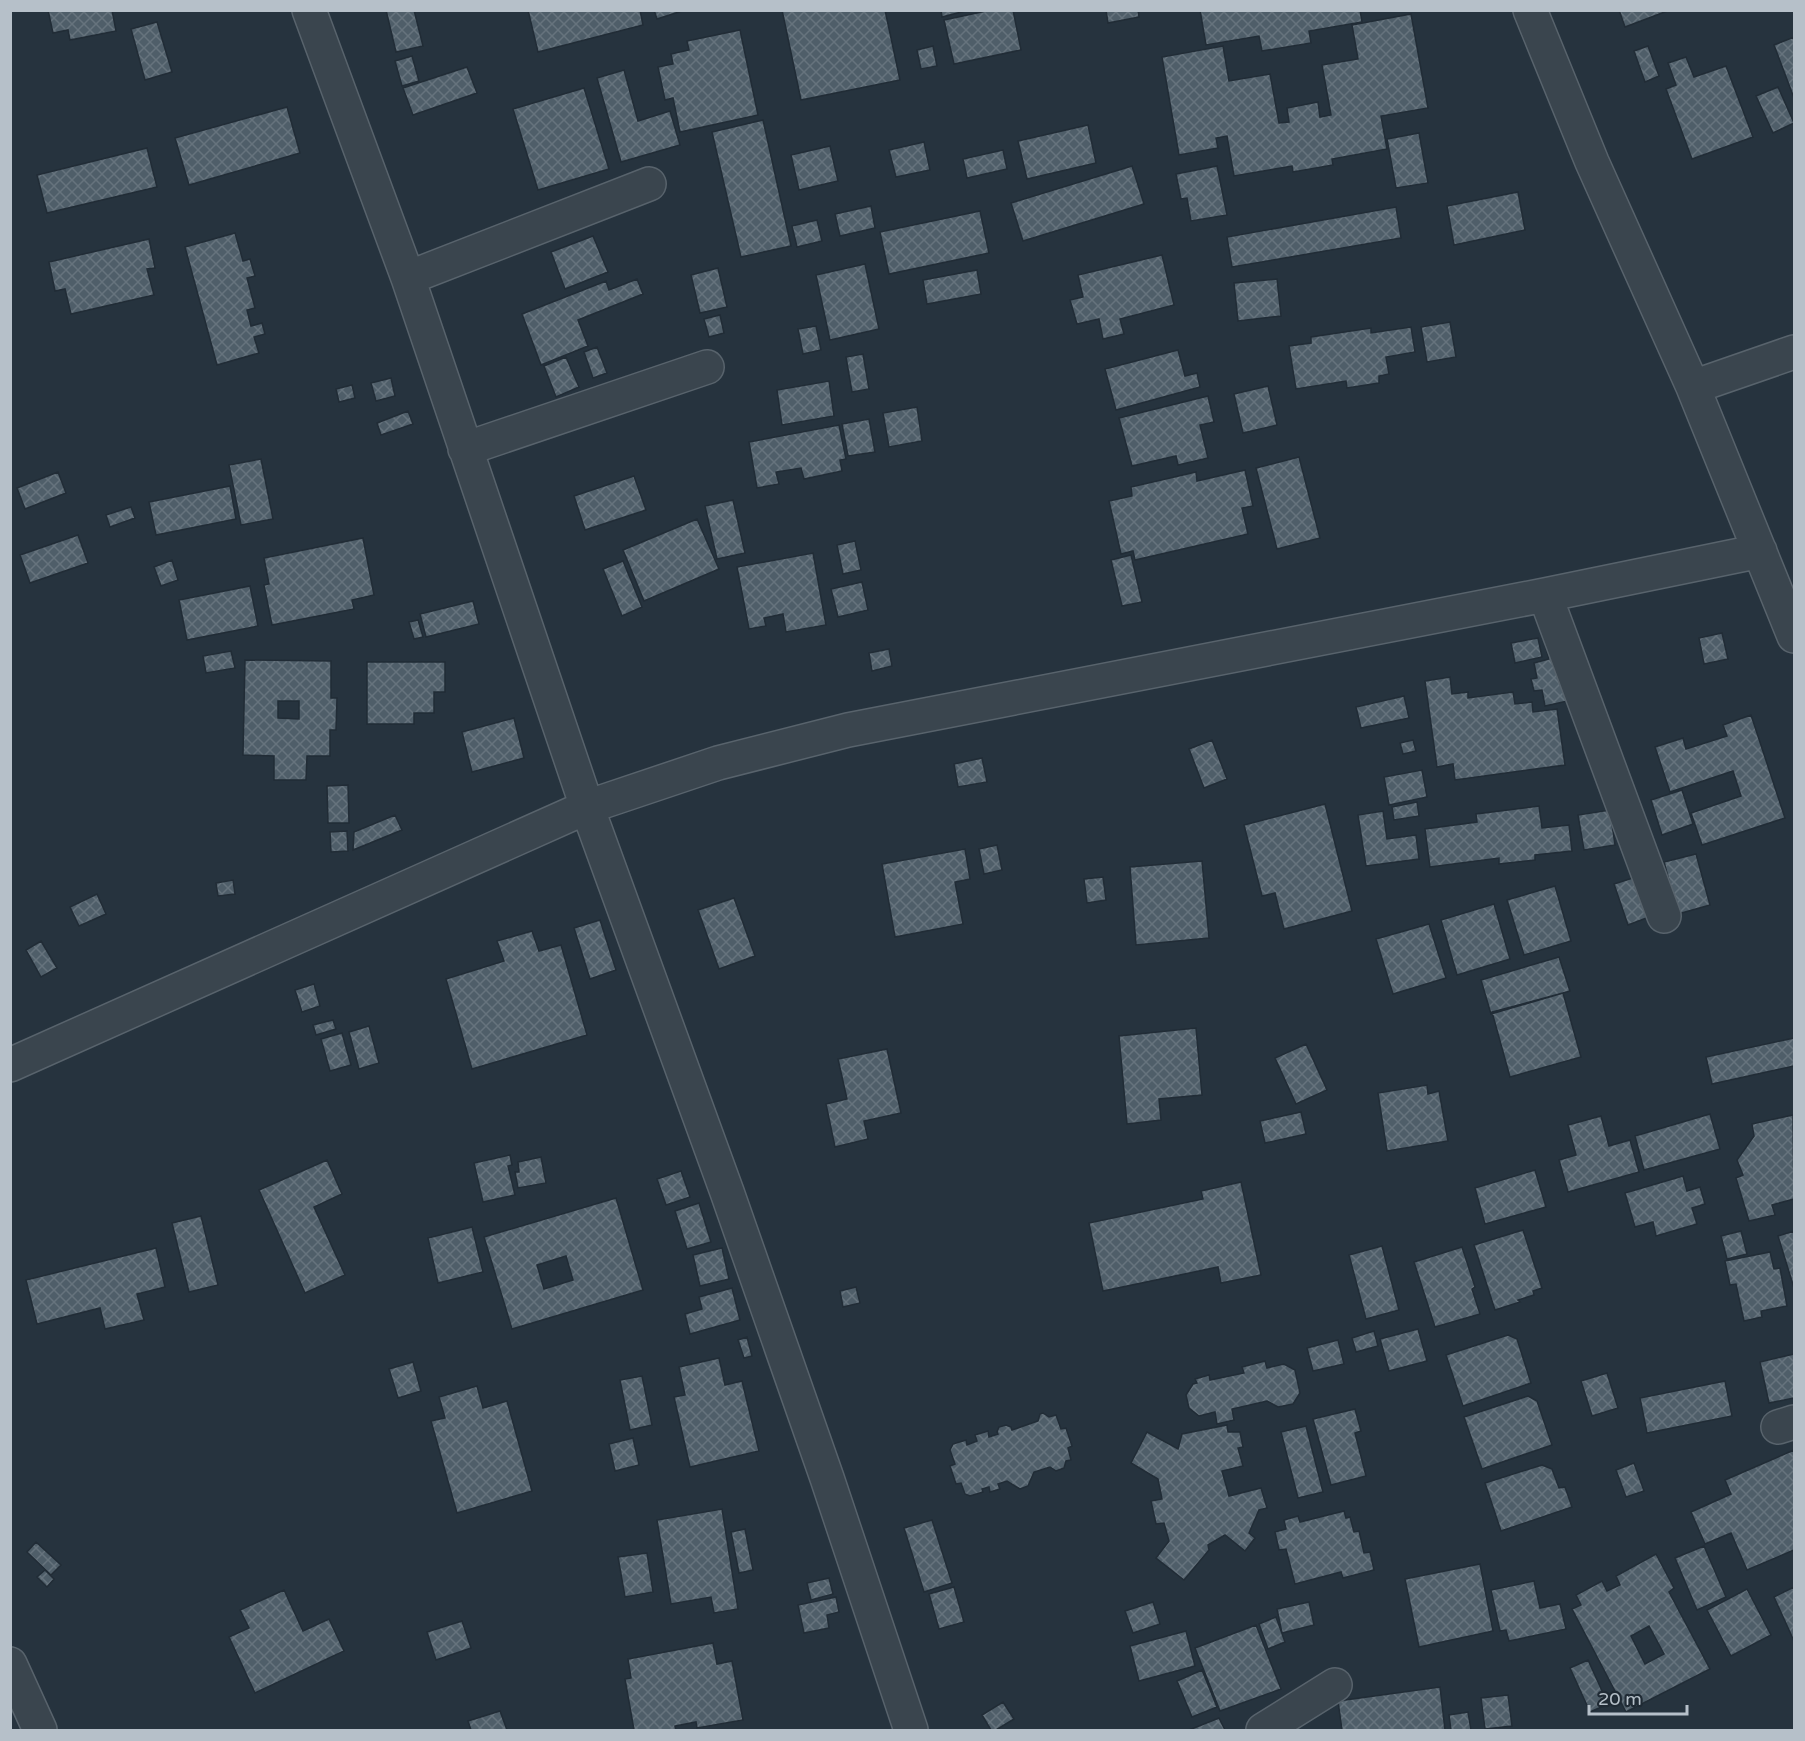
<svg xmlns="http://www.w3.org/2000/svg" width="1805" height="1741" viewBox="0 0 1805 1741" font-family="'Varela Round',sans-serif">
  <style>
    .building { fill: url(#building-cross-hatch); stroke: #212c36; stroke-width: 1.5; fill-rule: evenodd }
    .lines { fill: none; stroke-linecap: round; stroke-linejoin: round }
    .minor-casing { stroke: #58636c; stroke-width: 36 }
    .minor { stroke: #3a454e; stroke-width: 33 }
  </style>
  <defs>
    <pattern id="building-cross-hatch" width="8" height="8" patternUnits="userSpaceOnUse" patternTransform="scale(1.5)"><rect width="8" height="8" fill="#4f5e69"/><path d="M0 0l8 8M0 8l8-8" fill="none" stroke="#66737d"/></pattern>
  </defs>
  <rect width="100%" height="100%" fill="#26333e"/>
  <path class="building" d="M48,10h64l4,21 -46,9 -2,-10 -15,3z
    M386,10h28l9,36 -27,6z
    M528,10h112l3,15 -105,27z
    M654,10h31l-28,9z
    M782,10h103l15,70 -99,20z
    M941,10h28l-27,7z
    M991,10h22l8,40 -67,14 -10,-44z
    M1106,10h32l1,7 -31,6z
    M1200,10h160l2,12 -53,9 2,12 -49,8 -3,-15 -53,9z
    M1619,10h51l-45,17z
    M1411,14l17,94 -47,8 6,33 -55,10 1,6 -40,7 -1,-6 -58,10 -7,-40 -11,2 2,10 -39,7 -17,-98 61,-11 6,35 41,-7 9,49 10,-1 -2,-14 31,-6 2,15 11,-2 -9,-50 36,-6 -6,-34z
    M157,22l15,50 -27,8 -14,-51z
    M740,30l18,85 -78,17 -7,-34 -8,2 -7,-33 15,-3 -2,-10 18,-4 -2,-9z
    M1794,37v61l-20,-53z
    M933,46l4,20 -16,3 -4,-19z
    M1648,46l11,30 -14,6 -11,-31z
    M412,56l7,25 -17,5 -7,-25z
    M1686,57l8,20 32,-11 27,71 -61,22 -26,-70 10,-4 -8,-22z
    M467,67l10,26 -64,22 -10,-27z
    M624,70l14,51 32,-10 10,34 -59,17 -24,-84z
    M1778,87l16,36 -21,10 -17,-37z
    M584,88l25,81 -71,21 -25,-81z
    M287,107l13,46 -111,32 -14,-47z
    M763,120l28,126 -50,11 -29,-125z
    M1088,125l8,38 -69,16 -9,-38z
    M1419,133l9,50 -32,5 -9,-49z
    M924,142l6,28 -34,7 -7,-27z
    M830,146l8,35 -39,9 -8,-35z
    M147,148l10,39 -110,26 -10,-38z
    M1003,150l4,19 -40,9 -4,-19z
    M1132,166l12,38 -121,37 -12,-38z
    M1217,166l10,49 -36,6 -4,-23 -6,1 -5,-25z
    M1518,192l7,38 -71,15 -7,-39z
    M871,206l4,22 -35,8 -5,-22z
    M1396,207l5,31 -169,29 -5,-30z
    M980,211l9,42 -100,21 -9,-42z
    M817,220l5,21 -25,6 -5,-21z
    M235,233l8,28 7,-2 5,17 -8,2 8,30 -8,2 4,16 11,-3 3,11 -11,3 5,16 -42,12 -32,-118z
    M593,236l15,36 -43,17 -14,-37z
    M149,239l6,29 -8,1 7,26 -83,19 -6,-25 -10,2 -6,-29z
    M1162,255l12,50 -54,14 4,15 -21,5 -4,-20 -22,5 -7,-24 13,-3 -5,-22z
    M865,264l14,65 -49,11 -14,-65z
    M718,268l9,39 -27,6 -9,-38z
    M977,270l4,24 -54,10 -4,-24z
    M637,279l6,15 -65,26 10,26 -47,19 -19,-51 84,-33 3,9z
    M1277,279l4,37 -43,5 -4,-38z
    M720,315l4,18 -15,4 -5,-18z
    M1450,322l6,35 -29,5 -6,-35z
    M816,326l5,24 -18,4 -5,-25z
    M1411,327l4,25 -29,5 3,17 -10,2v7l-32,5 -1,-7 -50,8 -7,-43 22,-3v-6l60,-9v5z
    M597,347l10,26 -14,5 -9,-26z
    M1178,350l7,26 12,-3 3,14 -84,23 -11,-41z
    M863,354l6,35 -17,3 -6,-35z
    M566,357l13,30 -23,10 -12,-31z
    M391,378l4,18 -19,5 -5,-18z
    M829,381l5,35 -52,9 -5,-35z
    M352,385l3,13 -16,4 -3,-13z
    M1268,386l9,39 -34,8 -9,-39z
    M1208,396l6,26 -14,3 8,33 -30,7 -2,-9 -44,10 -13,-48z
    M917,407l5,34 -33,6 -6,-34z
    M408,411l5,13 -32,11 -4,-12z
    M869,419l6,33 -27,4 -6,-32z
    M839,425l7,34 -6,1 2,11 -38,8 -3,-11 -25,4 3,12 -22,4 -8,-46z
    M1299,457l21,81 -43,11 -21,-81z
    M261,459l12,60 -32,6 -12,-60z
    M1245,470l8,36 -11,2 6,26 -113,26 -2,-9 -12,3 -12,-53 23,-5 -1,-9 65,-15 1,9z
    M58,472l8,21 -41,16 -8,-21z
    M634,476l12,34 -61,20 -11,-34z
    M230,486l6,33 -80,16 -7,-33z
    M733,500l12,53 -28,6 -12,-53z
    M131,507l4,11 -25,9 -4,-12z
    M697,519l22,50 -75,32 -21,-51z
    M78,535l10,28 -58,20 -10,-28z
    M363,538l11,57 -22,5 2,9 -82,16 -8,-40 5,-1 -5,-26z
    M855,541l6,29 -18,4 -6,-29z
    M813,553l13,72 -40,7 -3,-18 -19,4 2,8 -17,3 -12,-62z
    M1131,555l11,47 -20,4 -11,-46z
    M172,560l6,20 -17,6 -7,-19z
    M623,561l19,46 -20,9 -19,-47z
    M862,582l6,28 -30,7 -7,-28z
    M250,586l8,40 -71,14 -8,-40z
    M473,601l6,23 -53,13 -6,-23z
    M418,620l5,17 -9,2 -5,-17z
    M1722,633l6,26 -24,5 -5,-26z
    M1538,638l4,19 -27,6 -4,-20z
    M1558,641l14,59 -27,6 -3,-16 -8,1 -3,-12 6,-1 -3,-15 15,-4 -4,-15z
    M889,649l3,17 -20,5 -3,-18z
    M231,651l4,17 -29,5 -3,-17z
    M245,660l86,1v37h6l-1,32h-6v26h-23l-1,24h-32v-24l-31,-1zM278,701h21v18l-21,-1z
    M367,662h78v30h-11v21h-20v11h-47z
    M1450,677l2,17 16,-2v6l45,-6 2,12 17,-2 1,10 24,-3 8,56 -110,15 -2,-16 -16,3 -12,-86z
    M1404,696l5,22 -48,10 -5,-21z
    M1751,715l34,103 -83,27 -11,-32 50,-17 -8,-25 -63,21 -15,-45 28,-9 3,11 41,-13 -4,-11z
    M514,718l10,40 -52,14 -10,-40z
    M1212,740l15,39 -23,9 -15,-39z
    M1413,740l3,11 -13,3 -3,-11z
    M982,758l5,24 -29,5 -4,-23z
    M1422,770l5,27 -38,8 -5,-28z
    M348,785l1,38h-21l-1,-37z
    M1682,790l11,34 -31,11 -11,-35z
    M1417,802l2,14 -25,4 -2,-13z
    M1325,804l27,107 -68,18 -9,-36 -13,3 -18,-71z
    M1539,806l3,22 27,-3 3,26 -37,4v5l-36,4v-6l-69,9 -5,-38 52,-7 -1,-8z
    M1610,810l5,35 -31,5 -6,-35z
    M1383,811l4,28 29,-4 3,24 -53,7 -8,-51z
    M395,815l7,15 -49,20 1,-18z
    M347,831l1,20 -17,1 -1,-20z
    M997,845l5,25 -18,4 -5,-25z
    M965,849l5,30 -15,3 8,42 -68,13 -13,-73z
    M1696,854l14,51 -32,9 -14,-52z
    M1202,861l7,77 -73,7 -6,-78z
    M1103,877l3,23 -19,3 -3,-24z
    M1636,877l13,40 -21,8 -14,-41z
    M233,880l2,14 -17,2 -2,-13z
    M1555,886l16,55 -47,14 -17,-55z
    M97,894l9,20 -27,12 -9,-19z
    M734,898l21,58 -36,13 -21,-59z
    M1494,904l16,55 -53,16 -16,-55z
    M600,920l16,50 -26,9 -16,-51z
    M1429,924l17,54 -53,16 -17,-55z
    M532,931l7,20 22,-6 26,90 -115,34 -26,-90 58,-18 -7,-20z
    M41,941l16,27 -16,9 -15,-27z
    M1559,957l11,34 -79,23 -10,-34z
    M314,984l6,22 -18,6 -7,-22z
    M1563,993l18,64 -71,20 -18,-65z
    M333,1020l3,9 -20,6 -3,-10z
    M369,1026l10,37 -20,6 -10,-37z
    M1196,1028l6,67 -43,4 2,21 -34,4 -8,-88z
    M342,1033l9,32 -21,6 -9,-32z
    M1794,1038v28l-82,18 -6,-27z
    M1306,1044l21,46 -31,14 -21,-46z
    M887,1049l14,64 -37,8 4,18 -33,8 -9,-43 21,-5 -9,-40z
    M1427,1085l1,9 11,-3 9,50 -61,10 -9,-58z
    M1301,1112l5,22 -41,9 -5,-22z
    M1710,1114l10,35 -76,21 -9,-34z
    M1793,1115l1,84 -22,6 3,10 -26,6 -13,-43 7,-3 -6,-15 17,-24 -2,-12z
    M1601,1116l8,30 21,-6 9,32 -71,20 -9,-32 17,-5 -8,-30z
    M510,1155l2,10 -4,1 7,29 -32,7 -9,-39z
    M541,1157l5,26 -28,5 -3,-16h4l-1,-10z
    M327,1160l15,34 -28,13 31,68 -40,18 -46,-103z
    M1535,1170l11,37 -61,17 -10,-36z
    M681,1171l9,26 -24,8 -9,-26z
    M1683,1176l4,15 13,-4 5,17 -13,4 5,16 -41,12 -3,-14 -18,5 -10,-34z
    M1241,1182l20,93 -40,8 -3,-16 -115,24 -14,-68 114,-24 -2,-8z
    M616,1198l27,92 -131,39 -28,-92zM566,1256l7,24 -29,9 -7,-24z
    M699,1203l12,39 -24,7 -12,-38z
    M201,1216l17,69 -29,7 -17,-69z
    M472,1227l11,45 -45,11 -10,-45z
    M1523,1230l19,58 -9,3 1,4 -16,5 2,2 -25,8 -21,-65z
    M1741,1231l6,23 -20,5 -6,-23z
    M1794,1231v57l-16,-52z
    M1382,1246l17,64 -33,9 -17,-64z
    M1462,1247l13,40 -3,2 8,25 -45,13 -21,-65z
    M156,1248l9,39 -28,7 7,26 -39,9 -5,-21 -63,16 -11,-44z
    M722,1248l7,31 -29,7 -7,-31z
    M1770,1252l4,17 6,-1 7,38 -26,5 1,6 -18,4 -8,-37 -6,1 -5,-24z
    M856,1287l4,16 -17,4 -3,-16z
    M732,1288l8,32 -50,14 -5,-20 17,-5 -3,-12z
    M1418,1329l9,32 -38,10 -9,-32z
    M1374,1331l4,15 -22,6 -4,-14z
    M1508,1335l9,4 14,44 -68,23 -17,-51z
    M747,1337l5,19 -8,2 -6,-18z
    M1338,1340l6,24 -31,7 -6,-23z
    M1794,1354v44l-25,5 -9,-41z
    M719,1358l6,27 17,-4 17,70 -69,16 -16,-70 11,-2 -6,-28z
    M1265,1361l2,7 17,-4 11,6 5,23 -7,11 -15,3 -11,-6 -35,8 2,11 -17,4 -2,-12 -16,4 -10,-8 -3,-13 7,-11 4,-1 -2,-4 14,-4 1,5 34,-7 -2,-6z
    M413,1362l8,29 -23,7 -9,-29z
    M1607,1373l11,35 -26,8 -11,-35z
    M642,1376l10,49 -22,5 -10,-50z
    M1725,1381l7,35 -85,17 -7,-35z
    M477,1386l6,22 24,-7 25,90 -75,22 -26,-92 14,-3 -6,-21z
    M1528,1396l9,5 15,44 -70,24 -18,-52z
    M1355,1409l6,22 -6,2 11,43 -35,9 -18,-66z
    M1043,1413l6,4 7,-2 5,14 5,-1 6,18 -4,2 3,12 -5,1 -2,7 -8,3 -6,-4 -16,5 -6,14 -8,3 -13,-8 -9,3 2,5 -10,3 -1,-5 -7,2 1,3 -13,4 -5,-2 -4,-11 -5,1 -6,-18 5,-2 -5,-14 3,-6 13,-4 1,5 10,-4 -2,-6 13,-4 1,6 9,-3 -1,-2 2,-5 7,-2 5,2 1,3 26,-9 2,-7z
    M1227,1425l1,7h12l3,15 -5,1 5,18 -21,5 7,25 32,-8 6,20 -8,2 -10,23 6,5 -10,13 -20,-16 -17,10 1,5 -25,30 -28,-22 13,-17 -5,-18 -8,1 -5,-23 11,-2 -4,-20 -27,-16 16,-31 31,17 4,-15z
    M1306,1426l17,66 -25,6 -17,-66z
    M633,1438l6,27 -24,6 -6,-27z
    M1794,1450v100l-47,20 -16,-37 -26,11 -14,-32 40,-18 -6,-14z
    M1634,1463l10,28 -18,6 -10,-27z
    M1542,1465l10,4 7,19 6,-1 7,20 -71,24 -16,-48z
    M722,1509l16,100 -24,4 -3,-16 -40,7 -14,-84z
    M1344,1511l2,7 4,-1 4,15 5,-1 5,22 6,-1 4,18 -31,8 -2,-6 -46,12 -9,-35 -7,1 -4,-18 11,-3 -2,-9 14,-4 2,6z
    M932,1520l20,63 -28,9 -20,-64z
    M745,1529l8,41 -14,3 -8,-41z
    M36,1542l25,23 -10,10 -24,-23z
    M1704,1546l22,51 -29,13 -22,-52z
    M647,1553l6,39 -28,5 -7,-40z
    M1656,1554l18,34 -5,4 41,77 -84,43 -54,-103 9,-4 -5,-10 26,-14 5,10 13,-6 -4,-9zM1649,1626l15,28 -19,10 -14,-28z
    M1480,1564l13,67 -74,16 -14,-68z
    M45,1570l9,9 -7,8 -10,-10z
    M829,1578l4,16 -22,6 -4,-17z
    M1534,1581l6,27 20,-4 6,25 -57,12 -3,-11 -6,1 -9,-41z
    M954,1587l10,35 -25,7 -10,-35z
    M1794,1587v54l-20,-44z
    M1747,1589l24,46 -40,21 -24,-46z
    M284,1590l19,41 26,-12 15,32 -89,42 -26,-56 20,-9 -9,-18z
    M836,1597l3,15 -12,3 2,13 -25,5 -6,-28z
    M1153,1602l7,22 -27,9 -8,-22z
    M1309,1602l5,23 -32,8 -5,-24z
    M1276,1617l9,25 -17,7 -9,-25z
    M462,1621l9,27 -35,12 -9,-28z
    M1256,1625l25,64 -61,22 -25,-63z
    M1186,1631l9,35 -56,15 -9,-35z
    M713,1643l4,21 15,-3 11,59 -46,8 -1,-6 -21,4 1,4h-42l-9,-51 6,-1 -3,-19z
    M1588,1660l20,44 -18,8 -20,-44z
    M1202,1670l15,37 -25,10 -15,-36z
    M1440,1687l5,43h-103l-4,-29z
    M1508,1695l4,31 -27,3 -4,-31z
    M1003,1702l11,17 -18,11h-5l-9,-15z
    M500,1711l7,19h-36l-3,-9z
    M1468,1712l3,18h-20l-2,-15z
    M1219,1718l6,12h-36z"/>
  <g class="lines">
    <g class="minor-casing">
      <path id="minor" d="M309,10l99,268 179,529 140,385 100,286 84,252
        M1530,10l62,152 101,225 101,249
        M408,278l241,-94
        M1693,387l101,-35
        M465,449l242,-82
        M1545,595l119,321
        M10,1065l577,-258 131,-44 130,-33 697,-135 215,-44
        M1778,1427l16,-5
        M10,1664l30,66
        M1263,1730l72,-45"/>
    </g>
    <use href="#minor" class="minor"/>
  </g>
  <rect width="1805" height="1741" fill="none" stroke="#b6c0c9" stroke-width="24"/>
  <path d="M1589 1705v9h98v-9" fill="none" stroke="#b6c0c9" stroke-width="3"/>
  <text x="1598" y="1705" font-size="18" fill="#b6c0c9" stroke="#1f2a34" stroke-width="4.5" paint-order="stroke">20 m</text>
</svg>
